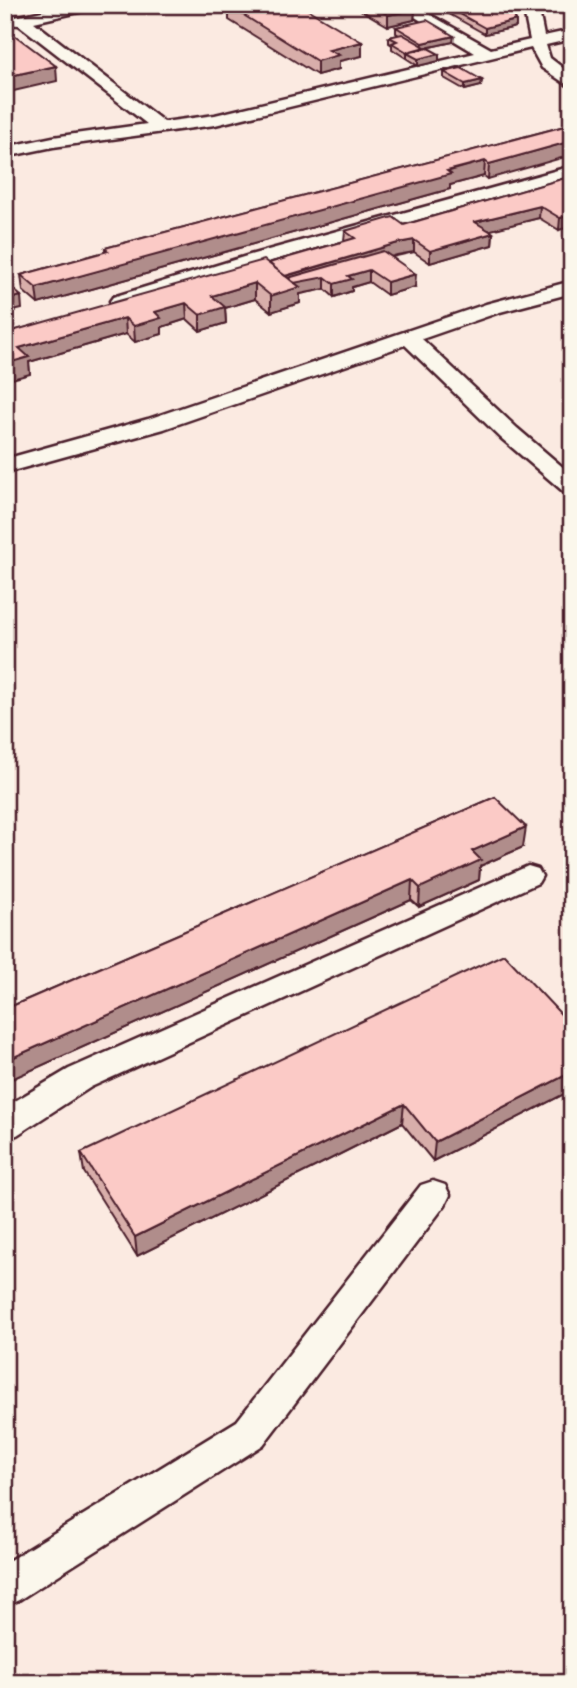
<svg xmlns="http://www.w3.org/2000/svg" width="577" height="1688" viewBox="0 0 577 1688" font-family="Caveat,sans-serif">
  <style>
    .built { fill: #fbeae1 }
    .lines { fill: none; stroke-linecap: round; stroke-linejoin: round }
    .lane-casing { stroke: #4a1f2b; stroke-width: 5 }
    .lane { fill: #fbf7ec; fill-rule: evenodd }
    .wall { fill: #d8aeaa; stroke: #4a1f2b; stroke-width: 2 }
    .shaded-wall { fill: #b08d8b; stroke: #4a1f2b; stroke-width: 2 }
    .building { fill: #fbcac6; stroke: #4a1f2b; stroke-width: 2 }
  </style>
  <rect width="100%" height="100%" fill="#fbf7ec"/>
  <filter id="ink" filterUnits="userSpaceOnUse"><feTurbulence type="fractalNoise" baseFrequency=".0143" numOctaves="2"/><feDisplacementMap in="SourceGraphic" scale="14" xChannelSelector="R" yChannelSelector="G"/><feConvolveMatrix kernelMatrix="1 2 1 2 8 2 1 2 1" color-interpolation-filters="sRGB"/></filter>
  <g filter="url(#ink)">
    <path class="built" d="M5,5h567v1678h-567z"/>
    <g class="lines">
      <g class="lane-casing">
        <path id="lane" d="M70,5h29l-2,3 -63,14 130,100 51,-7 260,-62 -80,-48h18l78,44 39,-9 -5,-24 -10,-11h16l9,11 4,20 28,-6v9l-26,6 4,13 22,17v13l-30,-20 -11,-20 -316,77 -162,22 -48,10v-10l48,-10 94,-13 -128,-99 -14,-1 1,-5z
          M572,166v10l-308,87 -137,42h-14l-3,-4 3,-4 137,-42z
          M572,281v12l-72,19 -78,27 95,89 55,47v19l-8,-2 -63,-54 -96,-93 -241,84 -159,44v-14l143,-40 338,-115z
          M528,866l10,3 4,7 -4,7 -447,204 -74,48 -12,4v-32l64,-38z
          M433,1181l12,4 5,10 -5,10 -182,240 -244,155 -14,6v-43l232,-142 184,-236z"/>
      </g>
      <use href="#lane" class="lane"/>
    </g>
    <path class="wall" d="M352,5h55l8,5 -1,10 -26,6z
      M433,5h64l19,15v7l-31,7z
      M229,6l133,36v14l-23,5v8l-22,6 -88,-55z
      M396,27l57,15 -28,6 14,13 -21,5 -26,-17v-4l-3,-2v-6l10,-2 -3,-2z
      M444,72l38,8 -1,6 -16,4 -21,-12z
      M572,124l-84,55 -4,-3 -34,9v4l-412,115 -15,-13 -2,-16 84,-23v-4z
      M572,176l-13,54 -20,-12 -50,12 4,3 -1,12 -62,18 -16,-11 -22,5 23,30 -28,8 -18,-13 -17,5v4l-18,6 -9,-8 -25,5v9l-29,9 -16,-13 -30,9 1,15 -26,8 -13,-12 -25,8v7l-27,8 -9,-8 -97,28 1,12 -25,-41 264,-70 75,-22 1,-10 59,-6z
      M495,797l28,50 -43,19 -1,14 -60,27 -8,-7 -406,182v-73z
      M572,1026v64l-139,71 -31,-38 -265,133 -53,-84 -3,-19z"/>
    <path class="shaded-wall" d="M415,10l-1,10 -26,6v-11z
      M516,20v7l-31,7v-6z
      M454,36l-1,6 -28,6v6l-18,-1v5v-6l15,-4 1,-5z
      M362,42v14l-23,5v8l-22,6v-14l12,-11z
      M439,54v7l-21,5v-7z
      M56,66l1,15 -52,12v-16z
      M482,80l-1,6 -16,4v-6z
      M572,141v14l-84,24 1,-15z
      M485,161l-1,15 -34,9v4l-412,115 -2,-16z
      M540,206l-1,12 -64,16v-12z
      M572,215v11l-13,4 1,-12z
      M493,233l-1,12 -62,18v-12z
      M414,240v12l-17,3 -72,22v12l-25,5v9l-29,9v-16l12,-19 115,-34z
      M369,270v12l-17,5v4l-18,6v-13l14,-8z
      M416,274l-1,13 -28,8v-13z
      M255,283v16l-30,9 1,15 -26,8v-16l12,-19z
      M21,296l1,13 -17,4v-13z
      M186,303l1,16 -25,8v7l-27,8 -1,-16 21,-14z
      M125,318l1,16 -97,28 1,12 -25,7v-17l14,-16z
      M526,827l-3,20 -43,19 -1,14 -60,27 1,-19 52,-37z
      M412,880l-1,20 -406,182v-21z
      M572,1072v18l-139,71 2,-19z
      M404,1104l-2,19 -265,133 -2,-19z"/>
    <path class="building" d="M233,5h67l62,37 -33,8 10,5 -22,6 -88,-55z
      M370,5h37l8,5 -27,5z
      M444,5h53l16,9 3,6 -31,8z
      M427,20l27,16 -31,7 -27,-16z
      M5,28l51,38 -51,11z
      M402,34l23,13 -18,5 -15,-9 5,-2 -8,-4z
      M428,48l11,6 -21,5 -11,-6z
      M461,68l21,12 -17,4 -21,-12z
      M572,124v17l-83,23 -4,-3 -38,10 4,3 -415,114 -15,-13 87,-24 -3,-3z
      M572,176v39l-12,3 -20,-12 -65,16 18,11 -63,18 -16,-11 -16,3 -113,33 -16,-13 86,-25 -10,-7 48,-14 11,8z
      M383,251l33,23 -29,8 -18,-12 -21,6 4,3 -18,5 -9,-7 -31,6 -6,-5z
      M264,260l36,27 -29,9 -16,-13 -43,13 13,11 -25,8 -14,-12 -31,9 6,6 -27,8 -9,-8 -106,30 10,9 -24,7v-31z
      M5,283h1l15,13 -16,4z
      M495,797l31,30 -54,24 9,9 -61,28 -8,-8 -407,181v-52z
      M504,954l68,72v46l-137,70 -31,-38 -269,133 -54,-84z"/>
  </g>
  <rect width="577" height="1688" fill="none" stroke="#fbf7ec" stroke-width="28"/>
  <rect x="14" y="14" width="549" height="1660" fill="none" stroke="#4a1f2b" stroke-width="2.5" filter="url(#ink)"/>
</svg>
